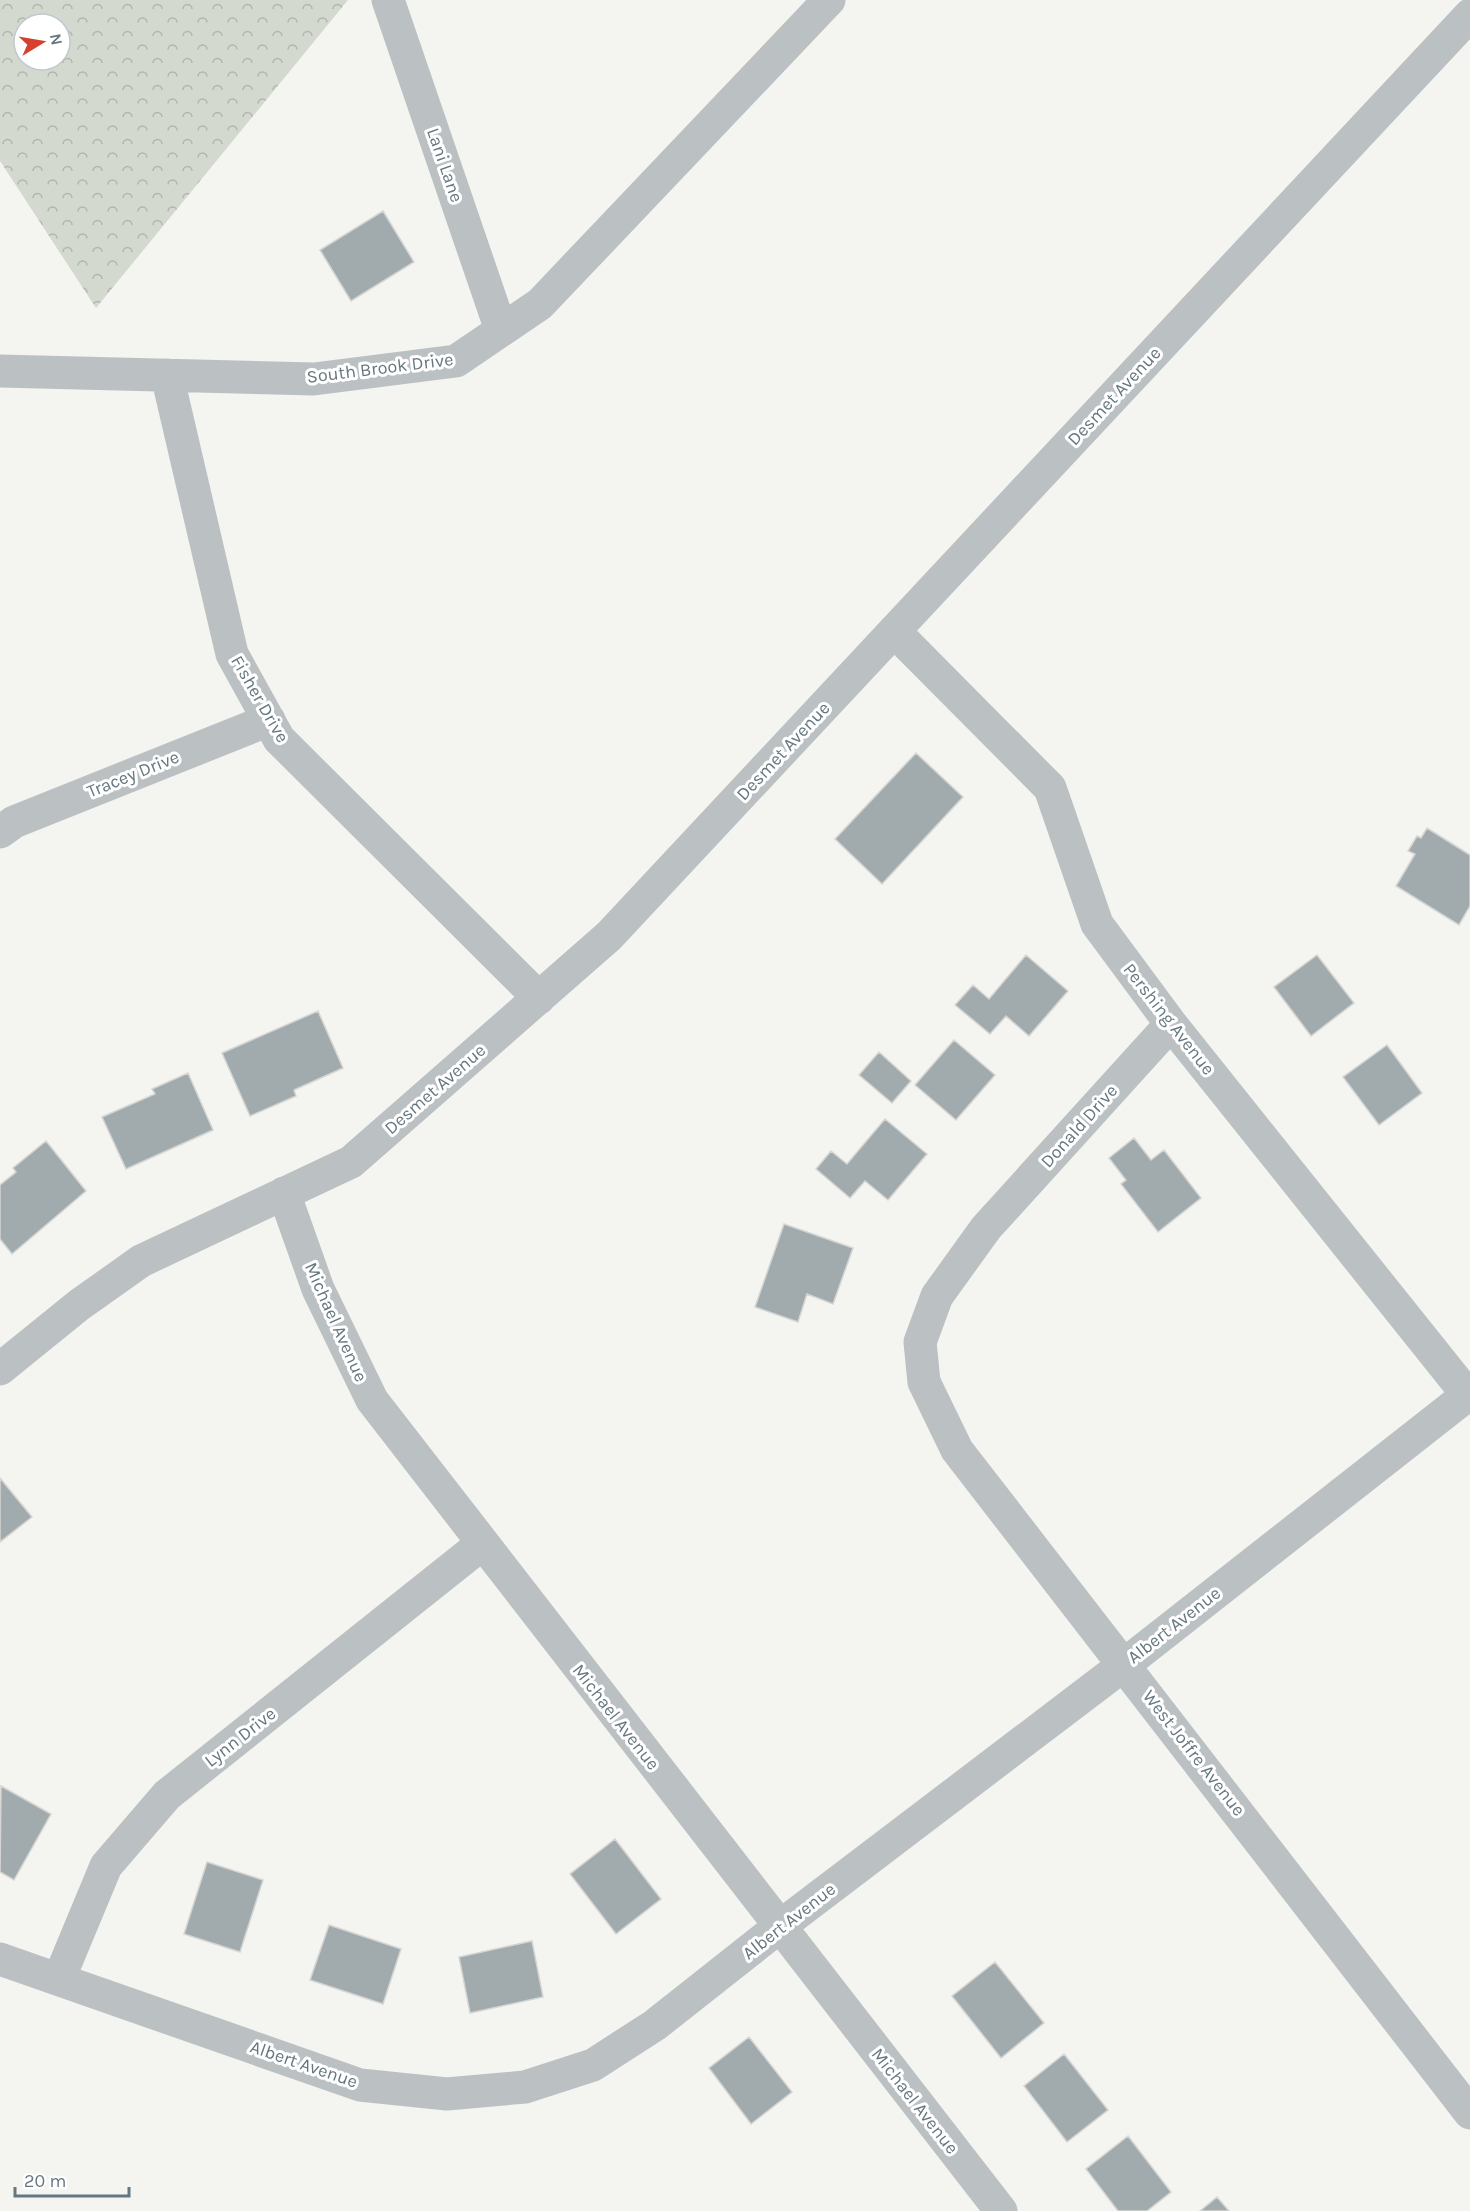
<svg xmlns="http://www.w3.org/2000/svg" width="1470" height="2211" viewBox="0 0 1470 2211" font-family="Karla,sans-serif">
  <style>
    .forest { fill: url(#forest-crowns); fill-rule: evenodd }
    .building { fill: #a1abae; stroke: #d5d5d3; stroke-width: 1.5 }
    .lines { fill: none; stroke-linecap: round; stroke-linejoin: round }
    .minor { stroke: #bbc0c2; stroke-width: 33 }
    .labels { text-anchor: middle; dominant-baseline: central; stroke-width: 6; stroke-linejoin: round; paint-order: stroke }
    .street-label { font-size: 18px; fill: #65777f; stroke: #fff }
  </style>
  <defs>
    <pattern id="forest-crowns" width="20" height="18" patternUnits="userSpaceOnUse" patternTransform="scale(1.5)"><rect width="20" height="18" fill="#d4d9d0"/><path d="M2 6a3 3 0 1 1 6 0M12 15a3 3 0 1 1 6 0" fill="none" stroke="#b0b5ae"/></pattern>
  </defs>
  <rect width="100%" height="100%" fill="#f4f4f0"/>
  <path class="forest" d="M0,0h348l-252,308 -96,-147zM24,24h36v36h-36z"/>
  <path class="building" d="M383,211l31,51 -63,39 -31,-51z
    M916,753l47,44 -81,87 -47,-45z
    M1427,828l43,27v51l-11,19 -63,-39 19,-32 -7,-3 9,-15 4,2z
    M1026,955l42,36 -39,45 -23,-20 -16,18 -35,-29 18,-20 16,14z
    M1317,955l37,48 -43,33 -37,-49z
    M318,1011l25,57 -49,22 2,6 -46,20 -28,-63z
    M954,1040l41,35 -39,45 -41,-35z
    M1387,1045l35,48 -43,32 -36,-48z
    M879,1052l32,29 -19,22 -33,-28z
    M188,1073l25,57 -87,39 -24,-52 53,-23 -3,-5z
    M885,1119l42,35 -39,46 -23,-19 -15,17 -34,-29 15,-18 16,13z
    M1134,1138l17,22 13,-10 37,48 -43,34 -37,-48 5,-4 -17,-22z
    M46,1141l40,50 -74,63 -12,-15v-54l16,-13 -3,-4z
    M784,1224l69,24 -20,56 -26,-10 -9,28 -43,-15z
    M0,1478l32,39 -32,25z
    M1,1786l50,28 -37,66 -14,-8z
    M615,1839l46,60 -45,35 -46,-60z
    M207,1862l56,18 -23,72 -56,-18z
    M329,1925l72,24 -18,55 -73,-24z
    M532,1941l11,56 -73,16 -11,-56z
    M995,1962l49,61 -43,35 -49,-62z
    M749,2037l43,55 -41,32 -42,-56z
    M1064,2054l44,56 -41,32 -43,-56z
    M1128,2136l43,56 -24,19h-29l-32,-42z
    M1217,2197l12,14h-29z"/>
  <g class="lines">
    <path class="minor" d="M388,0l113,330
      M0,371l314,8 142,-18 84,-57 289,-304
      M167,375l65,279 47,85 260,259
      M894,631l156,157 47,136 74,100 299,374
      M0,832l14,-10 255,-102
      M1171,1024l-185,204 -49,68 -17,46 4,40 33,68 513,663
      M284,1193l34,96 54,111 629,811
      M0,1369l79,-64 62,-44 210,-99 258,-226 861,-921
      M0,1959l360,126 87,9 78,-7 68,-22 62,-40 124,-98 346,-263 345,-271
      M59,1979l47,-113 61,-71 315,-251"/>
  </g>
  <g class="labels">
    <g class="street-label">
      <text transform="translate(445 165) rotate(71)">Lani Lane</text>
      <text transform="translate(380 368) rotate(-7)">South Brook Drive</text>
      <text transform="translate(1114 396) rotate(-47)">Desmet Avenue</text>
      <text transform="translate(260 699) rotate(60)">Fisher Drive</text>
      <text transform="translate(783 751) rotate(-47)">Desmet Avenue</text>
      <text transform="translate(133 774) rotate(-22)">Tracey Drive</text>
      <text transform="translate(1169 1019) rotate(52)">Pershing Avenue</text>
      <text transform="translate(435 1089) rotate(-41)">Desmet Avenue</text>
      <text transform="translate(1079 1126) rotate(-48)">Donald Drive</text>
      <text transform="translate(336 1322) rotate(66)">Michael Avenue</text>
      <text transform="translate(1174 1625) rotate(-38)">Albert Avenue</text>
      <text transform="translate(616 1717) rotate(52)">Michael Avenue</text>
      <text transform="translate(240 1737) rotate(-38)">Lynn Drive</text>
      <text transform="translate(1194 1753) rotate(52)">West Joffre Avenue</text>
      <text transform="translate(789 1921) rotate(-38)">Albert Avenue</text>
      <text transform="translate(304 2064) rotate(19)">Albert Avenue</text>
      <text transform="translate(915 2101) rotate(52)">Michael Avenue</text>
    </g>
  </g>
  <g transform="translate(42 42) rotate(79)"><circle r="28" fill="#ffffff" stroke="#c1c9cc" stroke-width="1.5"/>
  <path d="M0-4.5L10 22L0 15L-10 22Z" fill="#d6402e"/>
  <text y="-9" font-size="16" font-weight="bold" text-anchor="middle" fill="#65777f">N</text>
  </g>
  <path d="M15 2187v9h114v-9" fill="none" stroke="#65777f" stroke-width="3"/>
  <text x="24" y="2187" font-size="18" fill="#65777f" stroke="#ffffff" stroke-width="4.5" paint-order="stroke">20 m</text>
</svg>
